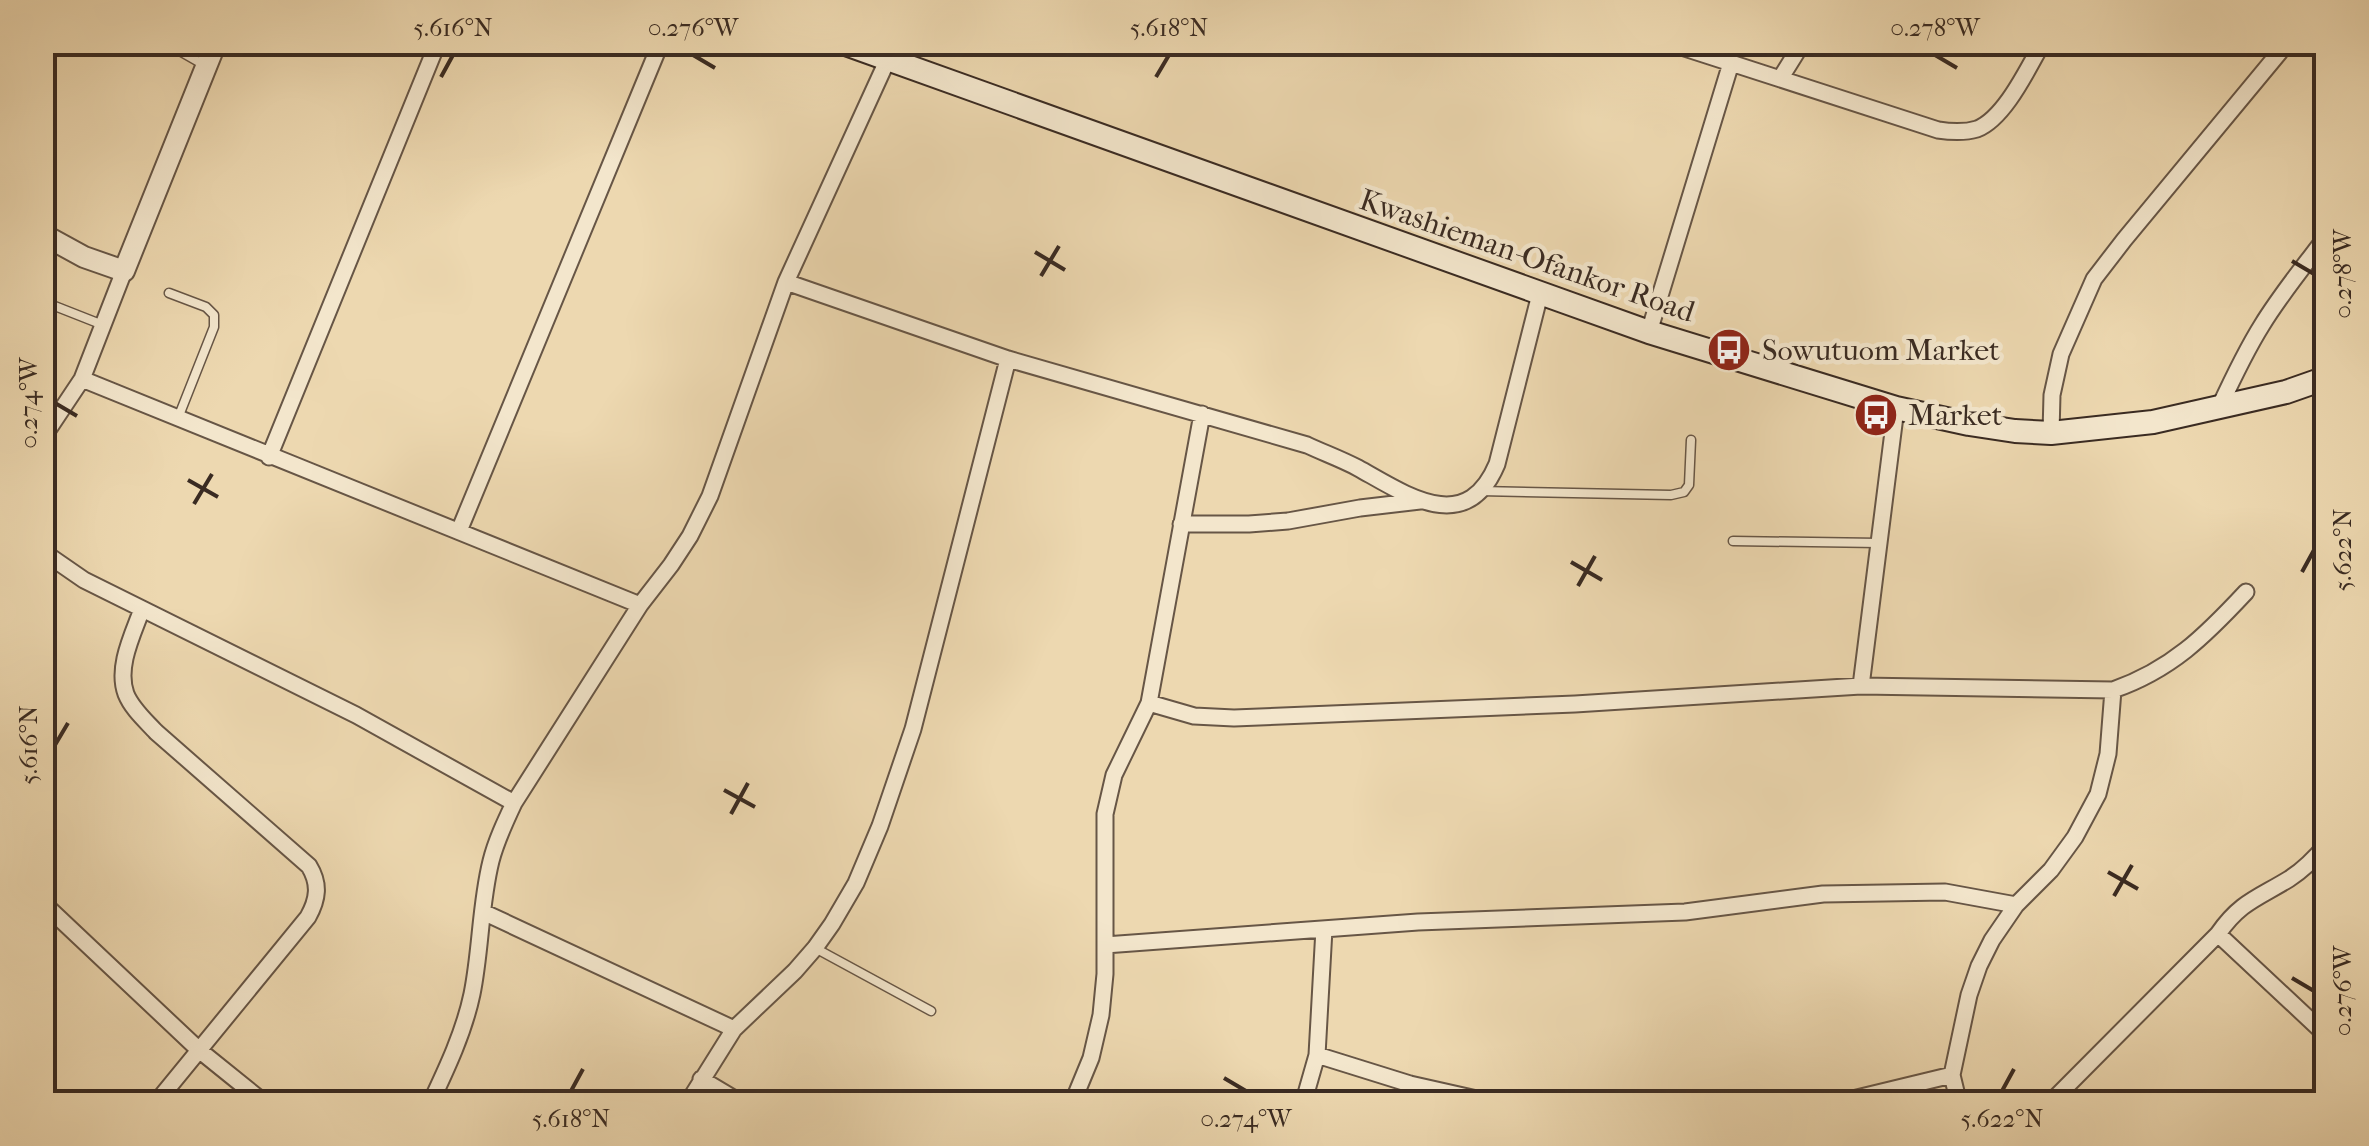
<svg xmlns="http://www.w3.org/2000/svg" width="2369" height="1146" viewBox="0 0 2369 1146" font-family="'IM FELL French Canon',serif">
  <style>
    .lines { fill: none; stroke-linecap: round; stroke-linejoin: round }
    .service-casing { stroke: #675646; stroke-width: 11 }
    .minor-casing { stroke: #675646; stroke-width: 19 }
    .tertiary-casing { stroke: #675646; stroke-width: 24 }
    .secondary-casing { stroke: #3a2b22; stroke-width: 26 }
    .service { stroke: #f3e6cc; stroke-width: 8 }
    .minor { stroke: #f3e6cc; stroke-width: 15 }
    .tertiary { stroke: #f3e6cc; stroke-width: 20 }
    .secondary { stroke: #f3e6cc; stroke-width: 22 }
    .ticks { fill: none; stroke: #3a2b22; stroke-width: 4 }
    .labels { text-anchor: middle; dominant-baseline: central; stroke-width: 9; stroke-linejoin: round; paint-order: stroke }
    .street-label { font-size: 30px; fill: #3a2b22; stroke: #f3e6cc }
    .poi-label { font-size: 30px; fill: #3a2b22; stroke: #f3e6cc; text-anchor: start }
    .neatline { fill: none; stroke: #3a2b22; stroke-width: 4 }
    .ticks-label { font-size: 25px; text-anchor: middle; fill: #3a2b22 }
  </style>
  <rect width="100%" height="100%" fill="#edd8b0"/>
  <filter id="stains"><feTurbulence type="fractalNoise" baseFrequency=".002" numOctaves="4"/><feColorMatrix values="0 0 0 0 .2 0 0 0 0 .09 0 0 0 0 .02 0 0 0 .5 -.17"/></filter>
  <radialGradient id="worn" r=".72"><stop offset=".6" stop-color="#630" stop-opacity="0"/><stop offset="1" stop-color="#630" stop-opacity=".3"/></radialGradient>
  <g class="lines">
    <g class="service-casing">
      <path id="service" d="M164,42l42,24
        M169,293l37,14 8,8v12l-36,91
        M42,301l61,24
        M1480,491l191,4 13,-3 5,-7 2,-45
        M1733,541l146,2
        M42,594l13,-32
        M815,948l116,63"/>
    </g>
    <g class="minor-casing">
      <path id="minor" d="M1666,42l272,88c13,2 26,3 39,-1 28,-11 51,-61 66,-87
        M1780,79l23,-37
        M786,282l222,77 299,86c17,8 34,14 51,23 47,26 108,70 139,-4l43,-170
        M1649,332l82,-269
        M82,379l558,226
        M2219,408c13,-28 26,-56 43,-83 19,-31 42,-59 64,-88
        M2051,433l1,-38 9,-41 33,-75 30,-39 164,-198
        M42,439l40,-60 42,-108
        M269,457l169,-415
        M1181,524h68l39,-3 72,-13 60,-7
        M459,531l202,-489
        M42,551l42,29 272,135 158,88
        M142,609c-9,25 -26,58 -16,85 6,15 20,27 30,38l153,134c11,18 9,33 -1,51l-153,187
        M1861,686l35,-278
        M1149,703l45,13 40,2 341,-14 286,-18 252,4c58,-20 92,-54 133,-98
        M42,902l157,148 67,54
        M483,912l251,117
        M2218,934l108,101
        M1105,945l313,-23 267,-10 138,-18 122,-2 71,13
        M1317,1055l93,29 89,20
        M701,1079l42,25
        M430,1104c17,-36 34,-72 42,-110 9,-44 8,-89 19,-133 5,-20 14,-39 23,-58l126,-198 31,-40 19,-29 20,-40 76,-214 101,-221
        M687,1104l47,-75 61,-58 20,-23 17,-24 24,-41 24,-57 33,-97 95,-370
        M1072,1104l19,-46 10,-43 4,-41v-160l9,-39 35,-72 53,-289
        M1303,1104l14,-49 7,-126
        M1832,1104l120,-29
        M1959,1104l-7,-29 17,-80 10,-29 13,-26 24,-35 35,-35 24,-33 23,-43 10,-40 5,-64
        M2049,1104l169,-170c22,-32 40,-36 71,-55 14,-9 27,-22 37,-34"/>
    </g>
    <g class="tertiary-casing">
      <path id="tertiary" d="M42,234l42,23 40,14 92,-229"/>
    </g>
    <g class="secondary-casing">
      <path id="secondary" d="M840,42l809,290 247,76 73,16 46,7 36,2 102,-11 133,-30 40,-14"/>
    </g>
    <use href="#service" class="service"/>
    <use href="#minor" class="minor"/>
    <use href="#tertiary" class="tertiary"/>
    <use href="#secondary" class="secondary"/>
  </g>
  <path class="ticks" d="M693,55l22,13M1935,55l22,13M441,77l12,-22M1156,77l13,-22M1035,252l30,18M2292,261l22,13M1041,276l18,-30M55,403l22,13M188,480l30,17M194,504l18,-30M1571,562l31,18M2302,572l12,-22M1578,586l17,-30M55,745l13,-22M724,790l31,17M731,814l17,-31M2108,872l30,17M2114,896l18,-31M2292,978l22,13M1224,1078l22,13M571,1091l12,-22M2002,1091l12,-22"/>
  <defs>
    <g id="bus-disc" transform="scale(2.25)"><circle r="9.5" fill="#8f2418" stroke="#f3e6cc"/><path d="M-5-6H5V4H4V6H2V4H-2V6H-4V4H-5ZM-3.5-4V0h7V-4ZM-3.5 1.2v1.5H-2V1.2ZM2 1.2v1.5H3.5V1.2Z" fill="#fff"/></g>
  </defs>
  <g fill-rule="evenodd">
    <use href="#bus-disc" x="1729" y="350"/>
    <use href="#bus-disc" x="1876" y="415"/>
  </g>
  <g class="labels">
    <g class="street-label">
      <text transform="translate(1527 256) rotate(19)">Kwashieman-Ofankor Road</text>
    </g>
    <g class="poi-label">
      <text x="1762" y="350">Sowutuom Market</text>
      <text x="1908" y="415">Market</text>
    </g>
  </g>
  <rect width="2369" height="1146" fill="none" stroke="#edd8b0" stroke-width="110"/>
  <rect x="55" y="55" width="2259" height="1036" class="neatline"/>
  <g class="ticks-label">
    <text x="453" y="36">5.616°N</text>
    <text x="693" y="36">0.276°W</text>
    <text x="1169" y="36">5.618°N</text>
    <text x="1935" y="36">0.278°W</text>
    <text transform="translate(2342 274) rotate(-90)" y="9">0.278°W</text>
    <text transform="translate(28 403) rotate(-90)" y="9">0.274°W</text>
    <text transform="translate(2342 550) rotate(-90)" y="9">5.622°N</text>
    <text transform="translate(28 745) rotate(-90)" y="9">5.616°N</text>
    <text transform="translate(2342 991) rotate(-90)" y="9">0.276°W</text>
    <text x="571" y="1127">5.618°N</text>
    <text x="1246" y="1127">0.274°W</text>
    <text x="2002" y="1127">5.622°N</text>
  </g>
  <rect width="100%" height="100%" filter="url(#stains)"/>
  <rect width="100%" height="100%" fill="url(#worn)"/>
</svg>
